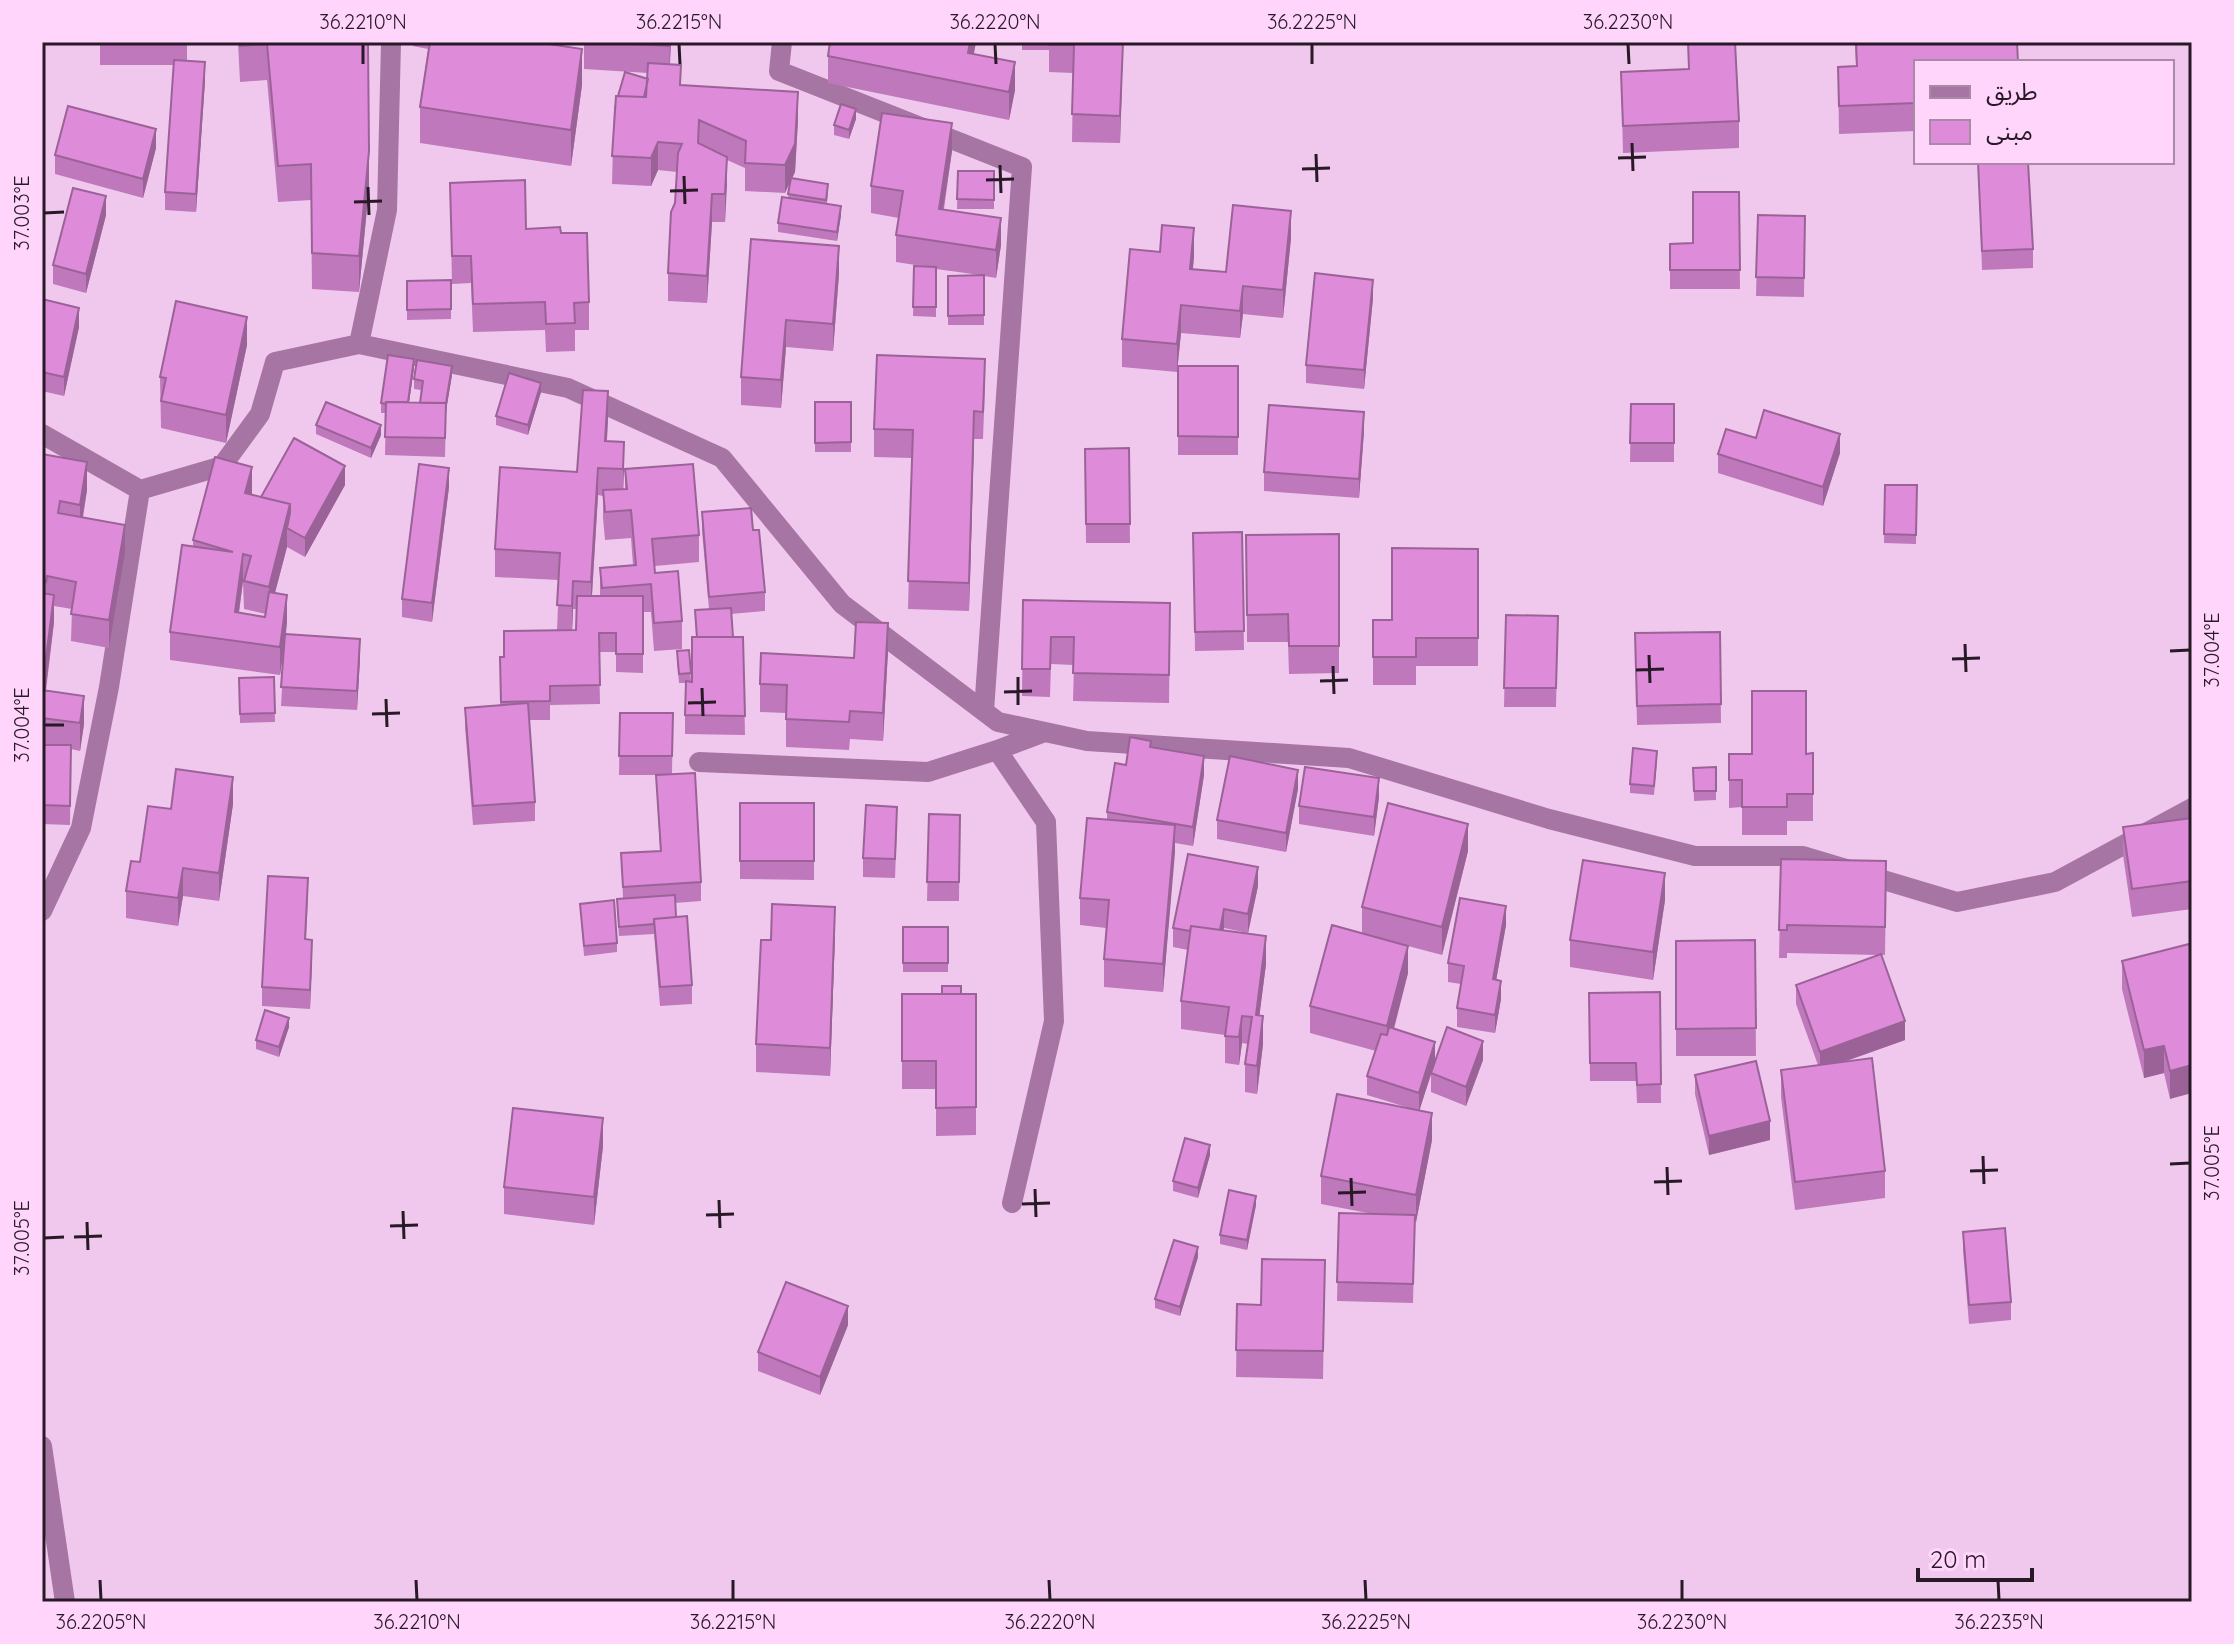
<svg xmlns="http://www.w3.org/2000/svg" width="2234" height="1644" viewBox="0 0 2234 1644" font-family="Quicksand,'Noto Sans Arabic',sans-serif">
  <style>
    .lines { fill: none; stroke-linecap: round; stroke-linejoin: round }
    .minor { stroke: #a775a3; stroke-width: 20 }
    .wall { fill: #bf78bb; fill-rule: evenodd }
    .shaded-wall { fill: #9b6298 }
    .building { fill: #de8cd9; stroke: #9b6298; stroke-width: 2 }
    .ticks { fill: none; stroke: #281927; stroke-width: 3 }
    .neatline { fill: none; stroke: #281927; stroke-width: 3 }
    .ticks-label { font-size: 20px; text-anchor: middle; fill: #281927 }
  </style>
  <rect width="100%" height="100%" fill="#f1c8ed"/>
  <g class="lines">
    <path class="minor" d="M782,42l-3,29 243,96 -38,544
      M359,344l209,44 154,70 120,146 156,118 89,19 262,17 200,61 146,37h108l154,46 98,-20 137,-74
      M42,434l98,56
      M997,750l49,72 8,199 -42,182
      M699,762l229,10 69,-22 48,-18
      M42,911l39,-83 28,-141 31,-197 82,-24 38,-52 15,-52 84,-18 28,-134 4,-168
      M42,1446l23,156"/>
  </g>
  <path class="wall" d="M100,42h87v19l18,20 -9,131 -31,-2v-18l9,-127h-74z
    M238,42h130l1,145 -10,105 -47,-3 -1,-89 -33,2 -11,-122 -27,2z
    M413,42h123l46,43 -11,81 -151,-23v-36l8,-58 -15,-3z
    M584,42h87l-1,23 11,20 117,35 -3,52 -3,6 36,15 -1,10 14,12 -4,26 -59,-9v-9l10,-25 2,-17 -5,12 -40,-2v-23l-18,-8 -2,62h-13l-5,81 -39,-2v-28l7,-70 2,-31 -19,-2 -7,16 -39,-2 2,-77 4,-11 30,-17v-6l-64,-4z
    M830,42h146l-2,12 41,36 -6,30 -181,-37v-27z
    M1022,42h101l-3,101 -48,-1 1,-69 -24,-1v-22h-27z
    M1688,42l51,79v27l-116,5 -2,-81 67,-3z
    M1855,42h162l-101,20v69l-77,3 -1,-67 18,-1z
    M856,119l-7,20 -15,-4v-10z
    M156,148l-13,50 -88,-24v-19z
    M952,151l-8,58 57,36 -5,33 -12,-2v49h-36v-49l32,-1 -44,-6v48l-23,-1 1,-50h8l-26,-4v-27l3,-17 -28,-5v-27z
    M1978,162l55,87v19l-51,2z
    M958,171h36v38h-37z
    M450,183l76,46 35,4 28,69v28h-14v21l-29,1 -1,-22 -72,2 -2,-49 -19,1z
    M1739,192l1,97h-70v-45l23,-1z
    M106,215l-20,78 -33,-9v-19z
    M1758,215l47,1 -1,81 -48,-1z
    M1291,238l-8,80 -40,-4 -3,24 -59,-5 -4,39 -55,-5v-28l72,-83 -1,13 33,3z
    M839,246v28l-6,77 -47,-4 -5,61 -40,-3v-28z
    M451,280v39l-44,1v-39z
    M1373,298l-9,91 -58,-6v-18z
    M42,299l37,28 -15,69 -22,-5z
    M247,345l-21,98 -65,-15 -1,-51z
    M1178,366h60v89h-60z
    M414,368l-5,34 11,1 1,-13 -7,-1v-10l38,-4 -6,36 -1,46 -60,-2 1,-42h-5v-10z
    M985,386l-2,53h-9l-5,172 -61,-2 4,-151 -38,-1v-28z
    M541,392l-13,43 -32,-10v-9z
    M815,402h36v50h-36z
    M1631,404h43v58h-44z
    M608,419l-1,22 17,1 -1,47h2v-20l74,66v27l-44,4v7l27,48v28l-28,2 -3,-39h-8v61l-27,-1v-20h-17l1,52 -50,1v15h-21l6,82v19l-62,4 -8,-98v-19l35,-3v-48h4l53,-26 2,-51 -64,-3v-28l82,-77zM598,495l5,1v22l2,22 26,-2 2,27 -33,3v28h-8zM573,609h4l-1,21h-4z
    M316,425l65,10 -10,23 -55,-24z
    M1364,431l-5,67 -95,-7v-19z
    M1756,438l84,15 -17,53 -105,-33v-19z
    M1129,448l1,95h-44l-1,-94z
    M42,454l45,36 -4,28 42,35 -16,95 -38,-7 1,-32 -18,-3v16l-8,69 38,33 -4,27 -9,-2 -1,76 -28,-1z
    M345,485l-40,72 -18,-10 -12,46 12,29 -1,13 74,23 -3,52 -76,-4 3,-56 -4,25 -110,-15v-28l23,-85v-7l59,-46 9,3zM243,581l1,28 22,5 -1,3 -26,-4z
    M1885,485h32l-1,59 -32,-1z
    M449,487l-17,135 -30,-5v-18z
    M702,512l51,18 12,62v19l-34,3 2,23h10l2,98 -60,-1v-51h-6l-2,-23 12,-10 2,32h1l4,-45 -1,-27 14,-1 -7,-78z
    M1242,532l2,118 -49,1 -2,-118z
    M1339,534v139l-50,1 -1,-32h-41l-1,-107z
    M1478,549v117h-62v19h-43v-65h19z
    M1023,600l147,3 -1,100 -96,-2 1,-36 -23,-1 -1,33 -28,-1z
    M1506,615l52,1 -2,91h-52z
    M1720,632l1,91 -84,2 -2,-92z
    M888,651l-5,90 -33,-2 -1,11 -63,-3v-34l-26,-1v-28l94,-26z
    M274,677l1,45 -35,1 -1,-45z
    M620,713h53l-1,61 29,108v19l-26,2 1,14 16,68v19l-32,2 -6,-72 -35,2 -2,-28 6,-10 -2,-45 39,-2 -4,-76h4h-41z
    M1151,747l53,28 -11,71 -18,-3 -12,149 -59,-5v-28l2,-31 -26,-3v-27l27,-79v-7l19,-47z
    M1813,753v68h-26v14h-45v-28l-13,1v-54z
    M1657,760l-3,35 -24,-2v-9z
    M1716,767v33l-22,1 -1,-33z
    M1298,789l-12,63 -69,-13v-19z
    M1379,797l-5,39 -75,-12v-18z
    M740,803h74v77l-74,-1z
    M233,804l-14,97 -36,-5 -5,30 -52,-8v-27l14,-29 31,-53z
    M929,814l31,1 -1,86h-32z
    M2192,818v91l-60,8 -9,-62v-28z
    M897,826l-2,52 -32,-1v-19z
    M1468,851l-26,104 -34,-9v27l-14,56 41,32 48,-1 -17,46 -35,-14v-17l-12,35 13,30 -16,82h-1l-2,81 -76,-2 2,-88 34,1 -52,-10v-28l85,-69 -39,-12v-19l9,-25 -66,-18v-27l52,-73v-26z
    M1781,859l105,30 -1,66h-4l24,85 -61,22 41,109v27l-90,12 -14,-113v-27l37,-5 -22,-61v-19l83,-30 -92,-2v5h-8z
    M1258,886l-10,47 -24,-5 -1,2 43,34 -7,52 4,28 -6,50 -12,-2v-28l3,-20 -6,-1 -3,22 -14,-2v-28l-44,-6v-28l7,-51 -15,-3v-19z
    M308,897l-2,42 6,19 -2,51 -48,-3v-19z
    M1665,900l-12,80 -83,-13v-27z
    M580,904l37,39v9l-33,4z
    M1506,925l-10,55 5,19 -6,34 -38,-6v-19l4,-24 -13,-2v-19z
    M903,927h45v45h-45z
    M835,934l-5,142 -74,-4v-28l15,-104z
    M1755,940l1,116h-80v-115z
    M2189,944l-19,155 -6,-26 -20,5 -22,-89v-28z
    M1660,992l1,111h-24l-1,-22h-46l-1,-88z
    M902,994h74v141l-40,1v-47h-34z
    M289,1027l-10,30 -23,-8v-9z
    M1695,1075l75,65 -61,15 -14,-61z
    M603,1146l-9,79 -90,-11v-27z
    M1210,1155l-12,43 -25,-7v-10z
    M1256,1205l-9,45 -27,-6v-9z
    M1963,1232l48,70v18l-42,4 -6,-74z
    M1198,1257l-18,59 -25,-8v-9z
    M1325,1260l-2,119 -87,-2 1,-73 24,1z
    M848,1325l-28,70 -62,-24v-19z"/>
  <path class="shaded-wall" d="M670,42h1l-2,32z
    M970,42h6l-8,39v-28z
    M1123,42l-3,101v-27z
    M582,49v36l-11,81v-36z
    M205,62v19l-9,131v-18z
    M1015,62v28l-6,30v-28z
    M798,92v28l-3,52 -10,21v-28z
    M856,109v10l-7,20v-9z
    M952,123v28l-13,85v-27z
    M156,129v19l-13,50v-19z
    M658,142v28l-7,16v-28z
    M369,151v36l-10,105v-36z
    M727,157v28l-2,37v-28z
    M712,194v28l-5,81v-27z
    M106,196v19l-20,78v-19z
    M841,206v9l-4,26v-9z
    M1291,211v27l-8,80v-28z
    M1001,218v27l-5,33v-28z
    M1194,228v28l-4,41v-28z
    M839,246v28l-6,77v-27z
    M1373,280v18l-9,91v-19z
    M1243,286v28l-3,24v-27z
    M1181,305v28l-4,39v-28z
    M79,308v19l-15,69v-19z
    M247,317v28l-21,98v-28z
    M786,320v27l-5,61v-28z
    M414,359v9l-7,48v-9z
    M452,366v9l-6,36 -1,46 1,-45 -2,1z
    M541,383v9l-13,43v-10z
    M608,391v28l-3,49v-27z
    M974,411v28l-5,172v-28z
    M1364,412v19l-5,67v-19z
    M381,425v10l-10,23v-10z
    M1840,434v19l-17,53v-19z
    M624,442v27l-1,28v-28z
    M87,462v28l-7,42v-27z
    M345,466v19l-40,72v-19z
    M252,467v28l-7,-2z
    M449,468v19l-17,135v-19z
    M598,468v27l-7,115v-28z
    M290,504v27l-3,-3v19l-18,68v-28z
    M125,525v28l-16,95v-28z
    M243,554v27l-8,59v-28z
    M573,581v28l-1,25v-28z
    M54,595v27l-12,96v-28z
    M287,595v27l-7,53v-28z
    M888,623v28l-5,90v-28z
    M360,639v19l-3,52v-19z
    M84,696v28l-4,27v-28z
    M1204,756v19l-11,71v-19z
    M1298,770v19l-12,63v-19z
    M233,777v27l-14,97v-28z
    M1379,778v19l-5,39v-19z
    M1468,824v27l-26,104v-28z
    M1175,825v28l-12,139v-28z
    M1258,867v19l-10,47v-19z
    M183,868v28l-5,30v-28z
    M1665,873v27l-12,80v-28z
    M1506,906v19l-13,73v-19z
    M835,907v27l-5,142v-28z
    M1224,909v19l-6,27v-18z
    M1266,936v28l-10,79v-28z
    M312,940v18l-2,51v-19z
    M1408,946v27l-21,81v-28z
    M1501,981v18l-6,34v-18z
    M1242,1016v27l-3,22v-28z
    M1263,1016v28l-6,50v-28z
    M289,1018v9l-10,30v-10z
    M1905,1021v19l-85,30v-18z
    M1483,1041v19l-17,46v-19z
    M1435,1042v19l-16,51v-19z
    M2164,1046v27l-20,5v-28z
    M2192,1065v28l-22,6v-28z
    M1432,1113v27l-16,82v-27z
    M603,1118v28l-9,79v-28z
    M1770,1121v19l-61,15v-19z
    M1210,1145v10l-12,43v-10z
    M1256,1196v9l-9,45v-10z
    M1198,1247v10l-18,59v-9z
    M848,1306v19l-28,70v-18z"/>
  <path class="building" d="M240,42h128l1,109 -10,105 -47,-3 -1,-89 -33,2 -11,-122 -27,2z
    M430,42h106l46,7 -11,81 -151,-23z
    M600,42h70l-1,4z
    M830,42h140l-2,11 47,9 -6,30 -181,-36z
    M1049,42h74l-3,74 -48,-2 2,-69h-25z
    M1688,42h47l4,79 -116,5 -2,-54 68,-3z
    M1856,42h161l1,20h-102v41l-77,3 -1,-39 19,-1z
    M174,60l31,2 -9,132 -31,-2z
    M648,63l33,2 -1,20 118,7 -3,52 -10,21 -40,-2 1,-22 -47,-21 -1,23 29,14 -2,37h-13l-5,82 -39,-3 3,-61 4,-9 3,-50 4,-9 -24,-2 -7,16 -39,-2 4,-60 30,1z
    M625,72l23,7 -4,18 -26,-1z
    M841,104l15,5 -7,21 -15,-5z
    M68,106l88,23 -13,50 -88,-24z
    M882,113l70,10 -13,86 62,9 -5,32 -100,-15 7,-44 -32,-5z
    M1978,162h50l5,87 -51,2z
    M958,171h36v29l-37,-1z
    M791,178l37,6 -2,16 -38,-6z
    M525,180l1,49 34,-2 1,6h26l2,69 -15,1 1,20 -29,1 -1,-22 -72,2 -2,-48h-19l-2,-73z
    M73,188l33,8 -20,78 -33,-9z
    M1693,192h46l1,78h-70v-26l23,-1z
    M782,197l59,9 -4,26 -59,-9z
    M1233,205l58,6 -8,79 -40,-4 -3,25 -59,-6 -4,39 -55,-5 8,-90 30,3 2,-27 32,3 -4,41 36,3z
    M1758,215l47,1 -1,62 -48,-1z
    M751,239l88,7 -6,78 -47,-4 -5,60 -40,-3z
    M914,266l22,1v40h-23z
    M1315,273l58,7 -9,90 -58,-5z
    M984,275v40l-36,1v-40z
    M451,280v29l-44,1v-29z
    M42,299l37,9 -15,69 -22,-5z
    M176,301l71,16 -21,98 -65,-14 5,-23 -6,-1z
    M388,355l26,4 -6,43h-22v2l-5,-1z
    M877,355l108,4 -2,53 -9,-1 -5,172 -61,-2 5,-151 -39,-1z
    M417,360l35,6 -6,37h-26l3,-22 -9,-2z
    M1178,366h60v71l-60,-1z
    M509,373l32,10 -13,42 -32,-9z
    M583,390l25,1 -3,50 19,1 -1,27 -25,-1 -7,114 -18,-1 -1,25 -15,-1 3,-52 -65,-4 5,-82 77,5z
    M326,402l55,23 -10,23 -55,-23z
    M386,402l60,1 -1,35 -60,-1z
    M815,402h36v40l-36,1z
    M1631,404h43v39h-44z
    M1269,405l95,7 -5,67 -95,-7z
    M1764,410l76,24 -17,53 -105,-33 8,-25 30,9z
    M294,438l51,28 -40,72 -18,-10 3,-15v-9l-29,-7z
    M1129,448l1,76h-44l-1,-75z
    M42,454l45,8 -7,43 -20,-4 -2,12 67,12 -16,95 -38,-6 5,-32 -29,-6 -1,6 -4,-1z
    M215,457l37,10 -7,26 45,11 -21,83 -25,-6 7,-25 -8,-2 -8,58 30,5 4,-25 18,3 -7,52 -110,-15 12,-87 51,7 -40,-12z
    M419,464l30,4 -17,135 -30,-4z
    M693,464l6,71 -47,4 3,34 23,-2 4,50 -28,2 -3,-39 -49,4 -2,-20 36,-3 -5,-55 -26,2 -2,-22 24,-1 -2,-20z
    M1885,485h32l-1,50 -32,-1z
    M751,508l2,22h6l6,62 -56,5 -7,-85z
    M1242,532l2,99 -49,1 -2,-99z
    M1339,534v112h-50l-1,-32 -41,1 -1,-80z
    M1392,548l86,1v89h-62v19h-43v-37h19z
    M42,593l12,2 -12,95 42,6 -4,27 -38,-5z
    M577,596h66v58h-27v-21h-17l1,52 -50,1v15l-49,1 -1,-45h4v-26l72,-1z
    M1023,600l147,3 -1,72 -96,-2 1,-36h-23l-1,32h-28z
    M731,608l2,29h-36l-2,-27z
    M1506,615l52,1 -2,72h-52z
    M856,622l32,1 -5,90 -33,-2 -1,11 -63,-3 1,-34 -27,-1 1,-31 93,5z
    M1720,632l1,72 -84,2 -2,-73z
    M285,634l75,5 -3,52 -76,-4z
    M692,637h51l2,79 -60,-1 1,-34 6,1z
    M689,650l2,23 -12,1 -2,-23z
    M274,677l1,36 -35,1 -1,-36z
    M1752,691h54v63l7,-1v41h-26v13h-45v-27h-13v-26h23z
    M528,703l7,99 -62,4 -8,-98z
    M620,713h53l-1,43h-53z
    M1130,737l21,4 -1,6 54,9 -11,71 -86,-15 8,-49 11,2z
    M42,745h29l-1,61 -28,-1z
    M1633,748l24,3 -3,35 -24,-2z
    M1230,756l68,14 -12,63 -69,-13z
    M1305,767l74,11 -5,39 -75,-11z
    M1716,767v24h-22l-1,-23z
    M176,769l57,8 -14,96 -36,-5 -5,30 -52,-7 5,-30 9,1 8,-56 23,3z
    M695,773l6,109 -78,5 -2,-34 40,-2 -5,-76z
    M740,803h74v58h-74z
    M1388,803l80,21 -26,103 -80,-20z
    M866,805l31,2 -2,52 -32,-1z
    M929,814l31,1 -1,67h-32z
    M1087,818l88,7 -12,139 -59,-5 5,-59 -29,-2z
    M2192,818v63l-60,8 -9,-62z
    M1188,854l70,13 -10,47 -24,-5 -4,21 -29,-4 -1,5 -17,-3z
    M1781,859l105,2 -1,66 -98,-2v5h-8z
    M1583,860l82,13 -12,79 -83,-12z
    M268,876l40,2 -3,61 7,1 -2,50 -48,-3z
    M675,895l1,22 -22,2v5l-35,3 -2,-28z
    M1460,898l46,8 -13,73 8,2 -6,34 -38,-7 7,-42 -16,-3z
    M614,900l3,43 -33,3 -4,-42z
    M772,904l63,3 -5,141 -74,-4 5,-104h10z
    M687,916l5,69 -32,2 -6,-68z
    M1332,925l76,21 -21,80 -77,-20z
    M1191,926l75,10 -10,79 7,1 -6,50 -12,-2 7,-47 -10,-1 -3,21 -14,-1 4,-29 -48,-6z
    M903,927h45v36h-45z
    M1755,940l1,88 -80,1v-88z
    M2189,944l3,10v111l-22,6 -6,-25 -20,4 -22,-89z
    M1881,954l24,67 -85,31 -24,-67z
    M942,986h19v8h-19z
    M1660,992l1,92 -24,1 -1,-22h-46l-1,-70z
    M902,994h74v113l-40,1v-47h-34z
    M265,1010l24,8 -10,29 -23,-7z
    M1389,1027l46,15 -16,51 -52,-17 14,-42 6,1z
    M1447,1027l36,14 -17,46 -35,-14z
    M1872,1058l13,113 -90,11 -14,-112z
    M1756,1061l14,60 -61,15 -14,-61z
    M1337,1094l95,19 -16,82 -95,-19z
    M513,1108l90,10 -9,79 -90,-10z
    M1185,1138l25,7 -12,43 -25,-7z
    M1229,1190l27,6 -9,44 -27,-5z
    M1339,1213l76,2 -2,69 -76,-2z
    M2005,1228l6,74 -42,3 -6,-73z
    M1174,1240l24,7 -18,60 -25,-8z
    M1262,1259l63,1 -2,91 -87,-1 1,-46 24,1z
    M786,1282l62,24 -28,71 -62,-25z"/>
  <path class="ticks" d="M363,44v20M679,44l1,20M995,44l1,20M1312,44v20M1628,44l1,20M1632,143l1,28M1316,154l1,28M1618,158l28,-1M1000,165l1,28M1302,169l28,-1M684,176l1,28M986,180l28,-1M368,187l1,28M670,191l28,-1M354,202l28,-1M44,213l20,-1M1965,644l1,28M2170,651l20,-1M1649,655l1,28M1952,659l28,-1M1333,666l1,28M1636,670l28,-1M1018,677v28M1320,681l28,-1M702,688l1,28M1004,692l28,-1M386,699l1,28M688,703l28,-1M372,714l28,-1M44,725h20M1983,1156l1,28M2170,1164l20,-1M1667,1167l1,28M1970,1171l28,-1M1351,1178l1,28M1654,1182l28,-1M1035,1189l1,28M1338,1193l28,-1M719,1200l1,28M1022,1204l28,-1M403,1211l1,28M706,1215l28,-1M87,1222l1,28M390,1226l28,-1M74,1237l28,-1M44,1238l20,-1M100,1580l1,20M416,1580l1,20M733,1580v20M1049,1580l1,20M1365,1580l1,20M1682,1580v20M1998,1580l1,20"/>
  <rect width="2234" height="1644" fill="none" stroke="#ffd5fb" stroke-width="88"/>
  <rect x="1914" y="60" width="260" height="104" fill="#ffd5fb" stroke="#a98aa6" stroke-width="2"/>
  <rect x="1930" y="86" width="40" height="12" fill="#a775a3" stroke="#a98aa6" stroke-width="2"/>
  <text x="1986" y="100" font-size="24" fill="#281927">طريق</text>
  <rect x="1930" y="120" width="40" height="24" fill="#de8cd9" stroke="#a98aa6" stroke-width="2"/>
  <text x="1986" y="140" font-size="24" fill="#281927">مبنى</text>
  <path d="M1918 1568v12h114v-12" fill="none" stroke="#281927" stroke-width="4"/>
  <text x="1930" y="1568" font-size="24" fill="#281927" stroke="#ffd5fb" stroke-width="6" paint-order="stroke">20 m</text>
  <rect x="44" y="44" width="2146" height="1556" class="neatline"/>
  <g class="ticks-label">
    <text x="363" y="29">36.2210°N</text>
    <text x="679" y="29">36.2215°N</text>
    <text x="995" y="29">36.2220°N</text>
    <text x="1312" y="29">36.2225°N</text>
    <text x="1628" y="29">36.2230°N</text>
    <text transform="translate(22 213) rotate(-90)" y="7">37.003°E</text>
    <text transform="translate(2212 650) rotate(-90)" y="7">37.004°E</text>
    <text transform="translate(22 725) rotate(-90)" y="7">37.004°E</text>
    <text transform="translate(2212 1163) rotate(-90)" y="7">37.005°E</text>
    <text transform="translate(22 1238) rotate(-90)" y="7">37.005°E</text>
    <text x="101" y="1629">36.2205°N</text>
    <text x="417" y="1629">36.2210°N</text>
    <text x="733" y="1629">36.2215°N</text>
    <text x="1050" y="1629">36.2220°N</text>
    <text x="1366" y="1629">36.2225°N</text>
    <text x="1682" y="1629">36.2230°N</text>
    <text x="1999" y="1629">36.2235°N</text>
  </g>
</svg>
